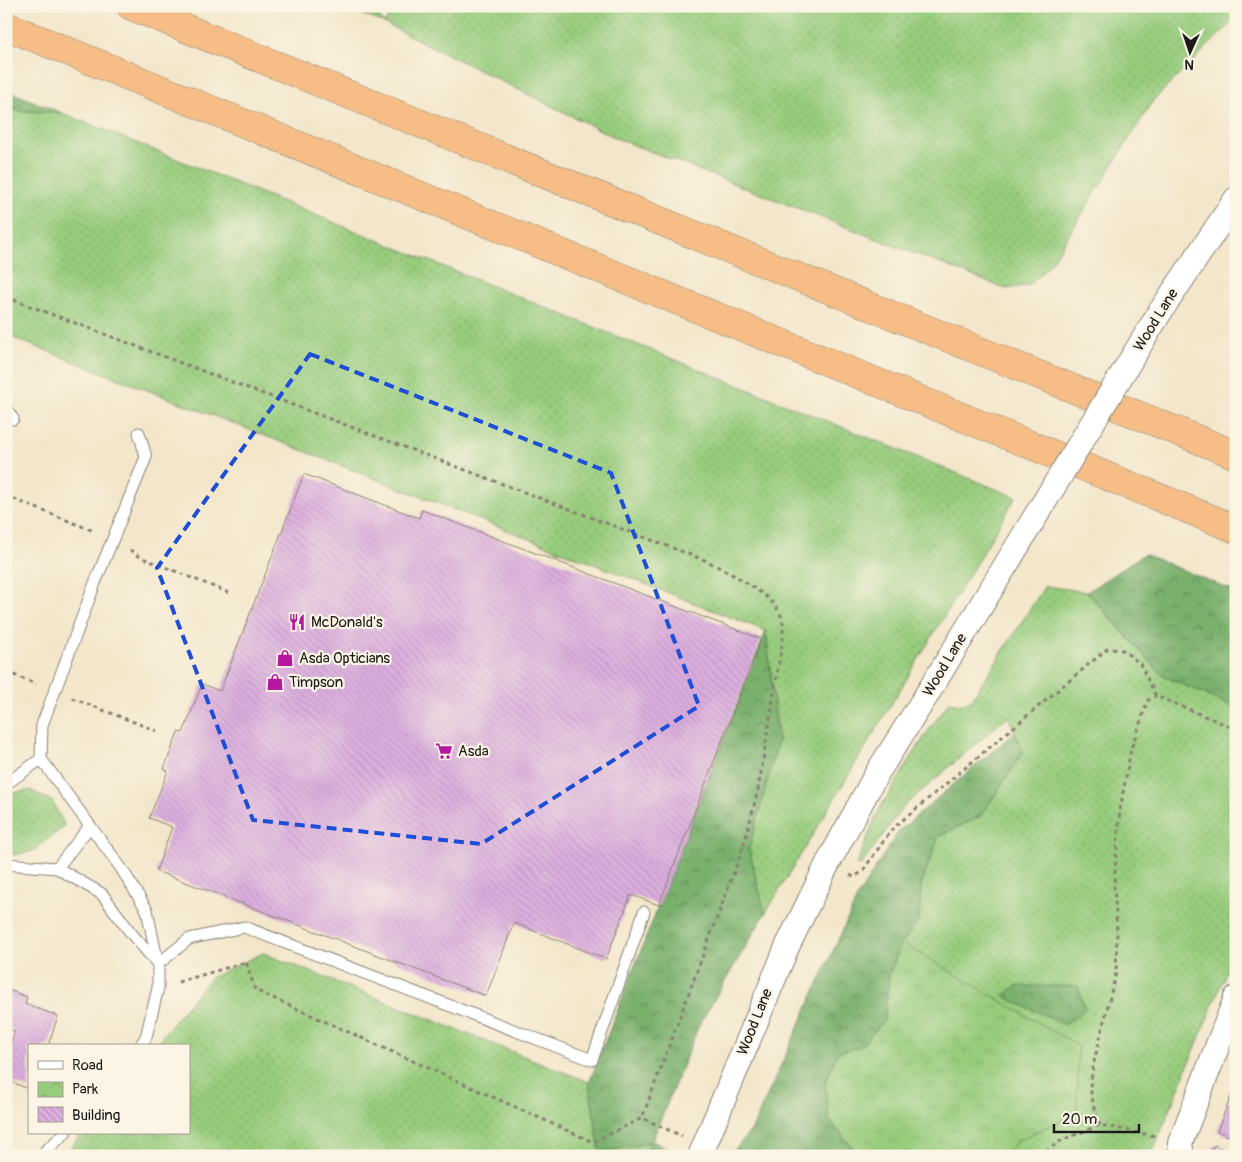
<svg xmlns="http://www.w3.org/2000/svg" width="1242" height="1162" viewBox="0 0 1242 1162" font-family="Pangolin,sans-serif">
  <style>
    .grass { fill: url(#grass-dots); stroke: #5a744c }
    .forest { fill: url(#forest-crowns); stroke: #4a6644 }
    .park { fill: url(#park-crowns); stroke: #5a744c }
    .building { fill: url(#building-back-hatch) }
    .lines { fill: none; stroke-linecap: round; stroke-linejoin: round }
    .service-casing { stroke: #888173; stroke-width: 13 }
    .minor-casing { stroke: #888173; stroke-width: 26 }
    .motorway-casing { stroke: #888173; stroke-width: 29 }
    .path { stroke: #888173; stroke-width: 3; stroke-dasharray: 4 4; stroke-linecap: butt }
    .service { stroke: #fff; stroke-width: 11 }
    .minor { stroke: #fff; stroke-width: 24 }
    .motorway { stroke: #f6be86; stroke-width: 28 }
    .minor-bridge-casing { stroke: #888173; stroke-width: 26; stroke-linecap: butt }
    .minor-bridge { stroke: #fff; stroke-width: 24 }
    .marked { fill: none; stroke: #1d4ed8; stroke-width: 4; stroke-dasharray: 10 6; stroke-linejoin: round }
    .labels { text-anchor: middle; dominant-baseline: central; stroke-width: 4.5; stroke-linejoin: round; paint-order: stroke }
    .street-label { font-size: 15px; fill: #1c1c1c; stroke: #fcf5e5 }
    .poi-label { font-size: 15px; fill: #1c1c1c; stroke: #fcf5e5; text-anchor: start }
  </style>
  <defs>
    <pattern id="grass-dots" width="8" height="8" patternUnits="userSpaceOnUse" patternTransform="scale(1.25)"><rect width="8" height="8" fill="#97cc7d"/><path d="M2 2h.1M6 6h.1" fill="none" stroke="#82af6b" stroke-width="1.8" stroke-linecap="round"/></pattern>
    <pattern id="forest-crowns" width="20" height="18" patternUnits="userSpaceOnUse" patternTransform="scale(1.25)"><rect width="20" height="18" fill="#79b06c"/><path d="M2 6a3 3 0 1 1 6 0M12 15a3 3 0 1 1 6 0" fill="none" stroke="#628e58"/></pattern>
    <pattern id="park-crowns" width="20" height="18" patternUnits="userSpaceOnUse" patternTransform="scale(1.25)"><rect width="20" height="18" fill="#97cc7d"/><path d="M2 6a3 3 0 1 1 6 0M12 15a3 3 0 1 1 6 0" fill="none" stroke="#82af6b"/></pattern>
    <pattern id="building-back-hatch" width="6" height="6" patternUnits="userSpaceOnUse" patternTransform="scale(1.25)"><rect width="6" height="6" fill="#dbaede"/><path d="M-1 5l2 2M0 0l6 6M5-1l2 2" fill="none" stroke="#bb95be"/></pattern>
  </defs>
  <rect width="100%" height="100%" fill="#fcf5e5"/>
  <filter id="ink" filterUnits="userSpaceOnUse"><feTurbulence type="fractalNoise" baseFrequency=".02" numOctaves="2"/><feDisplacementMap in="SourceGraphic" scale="10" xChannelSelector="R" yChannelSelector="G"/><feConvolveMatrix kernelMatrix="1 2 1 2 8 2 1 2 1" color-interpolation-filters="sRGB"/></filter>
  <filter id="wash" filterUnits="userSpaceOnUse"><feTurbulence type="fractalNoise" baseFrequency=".0096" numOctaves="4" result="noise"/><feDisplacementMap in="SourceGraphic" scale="20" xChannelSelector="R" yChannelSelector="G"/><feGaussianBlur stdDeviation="1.12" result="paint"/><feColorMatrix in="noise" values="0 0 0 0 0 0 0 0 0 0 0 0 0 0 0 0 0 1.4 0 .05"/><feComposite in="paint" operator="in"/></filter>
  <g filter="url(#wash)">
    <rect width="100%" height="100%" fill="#f3e6ca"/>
    <path class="grass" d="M342,6h29l13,17 14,-17h838v12l-83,83 -102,162 -21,22 -24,4 -390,-151 -232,-115z
      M6,110l56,3 954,384 -251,417 -16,-65 29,-108 -12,-110 -760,-296z
      M1045,586l42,6 75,83 74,33v240l-85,208h-291l-22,-104 46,-31 18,-78 17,-23 2,-35 18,-49 42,-20 42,-64 -15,-36 -105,91 -41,57 -6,1 23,-55 47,-76 23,-32 11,2 10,-2z
      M30,790l22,11 13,25 -32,25 -19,4 -8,-7v-44l8,-11z
      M263,953l326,129 11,71 52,-11 -6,14h-582l18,-23h107v-87h-35l56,-68z"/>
    <path class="forest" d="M6,90l56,23 -56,-3z
      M1144,554l92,38v116l-74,-33 -75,-83z
      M766,631l12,110 -29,108 16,65 -66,111 -47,116 32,15h-38l5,-14 -51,11 -11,-70z
      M1015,732l8,20 -42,64 -42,20 -18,49 -2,35 -17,23 -12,29 -6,49 -24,26 -22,6 -13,30 4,36 31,37h-122l-6,-3 20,-24 107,-235 40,-63z
      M1016,986h62l7,23 -20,16 -62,-29z"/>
    <path class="park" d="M902,943l176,103 -1,67 -59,27 -13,16h-145l-31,-37 -4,-35 13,-32 22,-5 24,-26 6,-49z"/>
    <g id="blocks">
      <path class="building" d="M304,474l115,44 3,-8 339,129 -102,266 -28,-10 -25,64 -92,-36 -28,73 -330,-125 16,-44 -23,-9 19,-47 -4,-2 14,-37 5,1 19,-49 18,7z
        M6,989l21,8 -2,7 33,12 -10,30h-19v43l-23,-9v-25l9,-24 -9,-3z
        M1232,1094l4,1v44l-19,-8z
        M1214,1145l22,9v2h-27z"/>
    </g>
  </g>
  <g filter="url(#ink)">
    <use href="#blocks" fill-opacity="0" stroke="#888173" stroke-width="1"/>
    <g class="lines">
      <g class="service-casing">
        <path id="service" d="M6,409l7,10
          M139,433l7,24 -51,126 -53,142 -1,34 80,109 26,42 11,54v24l-12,49 -6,9
          M6,784l35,-25
          M6,864l51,4 45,26 29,39 26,30
          M57,868l33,-42
          M158,964l31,-25 55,-12 348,133 52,-148
          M40,1156l25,-23"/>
      </g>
      <g class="minor-casing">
        <path id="minor" d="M1160,312l76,-113
          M700,1156l87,-209 40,-82 50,-92 49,-77
          M1182,1156l-2,-13 56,-145"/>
      </g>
      <g class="motorway-casing">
        <path id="motorway" d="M131,6l1105,449
          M6,26l1230,503"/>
      </g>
      <path class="path" d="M6,297l701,264c20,11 70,34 75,58 2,6 1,13 1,19l-25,152 -15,58 -101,270
        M6,496l88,35
        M130,550l10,7 89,36
        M6,672l30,12
        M72,698l85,33
        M850,875l4,2 8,-5 30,-43 215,-180 16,1 17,14 16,32 80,33
        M178,982l68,-20 9,28 338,152 49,-24 40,18
        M1100,1125l-6,-17 -4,-21 3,-21 23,-93 1,-41 -3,-48 6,-75 11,-60 17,-49 8,-4
        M1039,1156l23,-16 38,-15 55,11"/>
      <use href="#service" class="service"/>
      <use href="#minor" class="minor"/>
      <use href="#motorway" class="motorway"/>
      <g class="minor-bridge-casing">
        <path id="minor-bridge" d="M926,696l234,-384"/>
      </g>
      <use href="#minor-bridge" class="minor-bridge"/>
    </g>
  </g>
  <path class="marked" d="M310,354l301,119 88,233 -218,138 -228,-24 -96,-252z"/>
  <defs>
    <g id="restaurant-bare" transform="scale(1.35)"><path d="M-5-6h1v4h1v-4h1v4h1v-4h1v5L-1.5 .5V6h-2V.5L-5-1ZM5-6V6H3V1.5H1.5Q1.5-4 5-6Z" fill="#b5179e" stroke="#fcf5e5" stroke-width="2.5" paint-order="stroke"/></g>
    <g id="shop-bare" transform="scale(1.35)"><path d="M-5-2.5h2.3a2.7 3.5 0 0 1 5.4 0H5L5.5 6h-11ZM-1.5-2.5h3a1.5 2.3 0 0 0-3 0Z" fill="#b5179e" stroke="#fcf5e5" stroke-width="2.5" paint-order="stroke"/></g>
    <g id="supermarket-bare" transform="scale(1.35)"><path d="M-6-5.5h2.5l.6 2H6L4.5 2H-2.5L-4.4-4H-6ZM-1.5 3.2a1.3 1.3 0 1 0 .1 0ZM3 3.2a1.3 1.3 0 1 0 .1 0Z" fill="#b5179e" stroke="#fcf5e5" stroke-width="2.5" paint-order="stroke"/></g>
  </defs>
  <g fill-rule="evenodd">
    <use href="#restaurant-bare" x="297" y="622"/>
    <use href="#shop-bare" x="285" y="658"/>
    <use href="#shop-bare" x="275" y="682"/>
    <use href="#supermarket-bare" x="444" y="751"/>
  </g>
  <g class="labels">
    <g class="street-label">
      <text transform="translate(1156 320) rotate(-58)">Wood Lane</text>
      <text transform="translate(945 665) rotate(-59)">Wood Lane</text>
      <text transform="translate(755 1022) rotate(-68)">Wood Lane</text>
    </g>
    <g class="poi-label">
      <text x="311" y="622">McDonald's</text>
      <text x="299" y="658">Asda Opticians</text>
      <text x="289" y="682">Timpson</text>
      <text x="458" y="751">Asda</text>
    </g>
  </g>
  <rect width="1242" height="1162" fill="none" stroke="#fcf5e5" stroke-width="25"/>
  <rect x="28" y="1044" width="162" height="90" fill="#fcf5e5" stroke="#a29e95"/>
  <rect x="38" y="1061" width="25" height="8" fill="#ffffff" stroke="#a29e95"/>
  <text x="72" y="1070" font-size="15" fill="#1c1c1c">Road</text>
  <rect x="38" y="1082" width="25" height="15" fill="url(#park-crowns)" stroke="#a29e95"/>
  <text x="72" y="1094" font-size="15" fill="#1c1c1c">Park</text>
  <rect x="38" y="1107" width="25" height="15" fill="url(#building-back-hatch)" stroke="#a29e95"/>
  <text x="72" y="1120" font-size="15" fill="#1c1c1c">Building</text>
  <g transform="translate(1190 52) rotate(183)" stroke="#fcf5e5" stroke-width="4" paint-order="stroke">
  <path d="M0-4L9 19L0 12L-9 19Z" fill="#1c1c1c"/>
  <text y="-8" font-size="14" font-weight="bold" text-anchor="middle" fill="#1c1c1c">N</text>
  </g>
  <path d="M1054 1124v8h85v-8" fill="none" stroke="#1c1c1c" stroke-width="2.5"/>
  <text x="1062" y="1124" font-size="15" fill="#1c1c1c" stroke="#fcf5e5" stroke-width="4" paint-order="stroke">20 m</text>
</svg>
